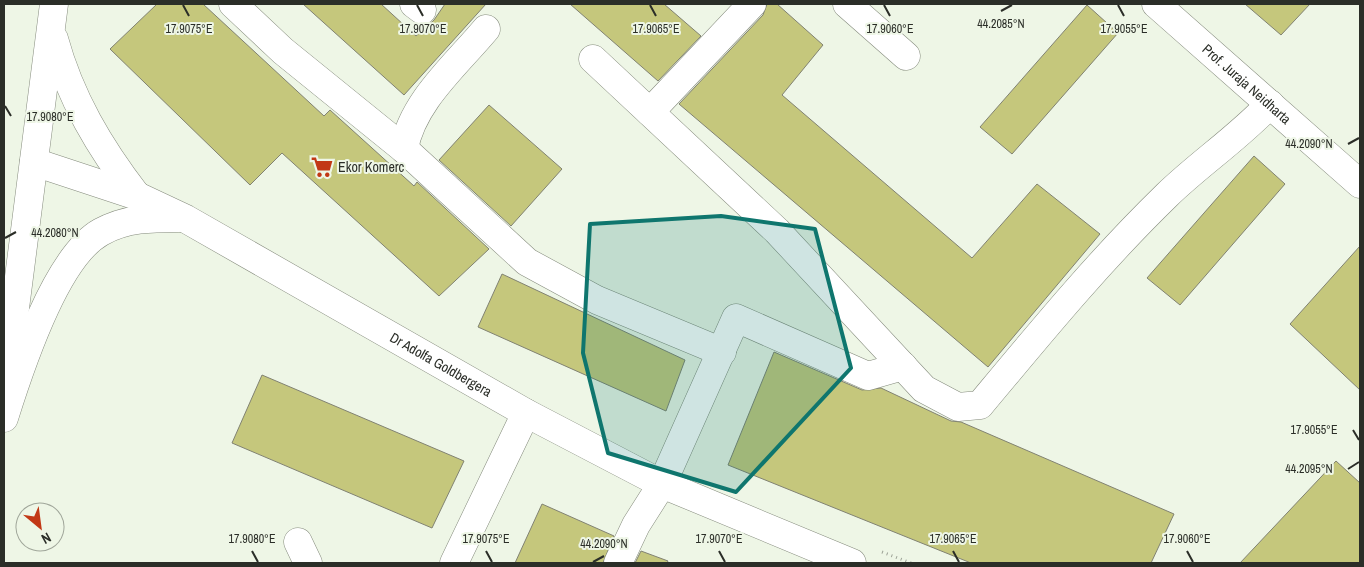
<svg xmlns="http://www.w3.org/2000/svg" width="1364" height="567" viewBox="0 0 1364 567" font-family="'Archivo Narrow',sans-serif">
  <style>
    .building { fill: #c5c77c; stroke: #818272 }
    .lines { fill: none; stroke-linecap: round; stroke-linejoin: round }
    .minor-casing { stroke: #858b7d; stroke-width: 29 }
    .path { stroke: #9ba195; stroke-width: 3; stroke-dasharray: 1 4; stroke-linecap: butt }
    .minor { stroke: #fff; stroke-width: 28 }
    .marked { fill: #0f766e; fill-opacity: 0.2; stroke: #0f766e; stroke-width: 4; stroke-linejoin: round }
    .ticks { fill: none; stroke: #2b2e28; stroke-width: 2 }
    .labels { text-anchor: middle; dominant-baseline: central; stroke-width: 4; stroke-linejoin: round; paint-order: stroke }
    .street-label { font-size: 14px; fill: #2b2e28; stroke: #eef6e6 }
    .poi-label { font-size: 14px; fill: #2b2e28; stroke: #eef6e6; text-anchor: start }
    .ticks-label { font-size: 12px; text-anchor: middle; fill: #2b2e28; stroke: #eef6e6; stroke-width: 4; stroke-linejoin: round; paint-order: stroke }
  </style>
  <rect width="100%" height="100%" fill="#eef6e6"/>
  <path class="building" d="M157,4h46l121,112 6,-6 84,76 3,-4 72,67 -50,47 -157,-143 -32,32 -140,-136z
    M303,4h78l35,32 18,-16 11,-16h41l-82,91z
    M570,4h94l37,32 -43,45z
    M767,4h10l46,41 -41,50 190,163 65,-74 63,50 -112,133 -309,-263 84,-89z
    M1245,4h65l-29,31z
    M1087,5l31,28 -106,121 -32,-27z
    M489,105l73,64 -51,57 -72,-66z
    M1254,156l31,28 -105,121 -33,-27z
    M1360,246v144l-70,-66z
    M502,274l183,86 -19,51 -188,-84z
    M774,352l88,38 19,-2 70,33 10,1 213,92 -23,49h-180l-243,-98z
    M262,375l202,86 -32,67 -200,-85z
    M1336,461l24,22v80h-120z
    M542,504l72,32 -11,27h-88z
    M641,551l27,10 -1,2h-32z"/>
  <g class="lines">
    <g class="minor-casing">
      <g id="minor">
        <path d="M233,4l50,47 121,98 123,113 70,38 125,52"/>
        <path d="M414,4l8,6"/>
        <path d="M847,4l59,52"/>
        <path id="s1" d="M1156,4l204,180"/>
        <path d="M54,39c16,59 46,109 83,157"/>
        <path d="M593,59l184,172 147,158 34,18 22,-2c60,-72 119,-144 187,-210 33,-32 71,-57 103,-91"/>
        <path d="M650,112l102,-108"/>
        <path d="M404,149c8,-47 52,-84 82,-120"/>
        <path id="s2" d="M34,162l103,34 49,23 340,194 136,71 190,79"/>
        <path d="M4,394l50,-390"/>
        <path d="M4,418c15,-48 52,-161 97,-186 25,-14 51,-14 78,-14"/>
        <path d="M298,542l10,21"/>
        <path d="M454,563l72,-150"/>
        <path d="M618,563l18,-38 26,-41 74,-166 132,58 35,-10"/>
      </g>
    </g>
    <path class="path" d="M882,552l29,11"/>
    <use href="#minor" class="minor"/>
  </g>
  <path class="marked" d="M721,216l94,13 36,139 -115,124 -128,-39 -25,-100 7,-129z"/>
  <path class="ticks" d="M183,5l6,11M417,5l6,11M650,5l6,11M884,5l6,11M1118,5l6,11M1001,11l11,-6M5,106l6,10M1348,144l11,-6M5,238l11,-6M1353,430l6,10M1348,469l11,-7M252,551l6,11M486,551l6,11M719,551l6,11M953,551l6,11M1187,551l6,11M593,562l11,-6"/>
  <defs>
    <g id="supermarket-bare" transform="scale(1.725)"><path d="M-6-5.5h2.5l.6 2H6L4.5 2H-2.5L-4.4-4H-6ZM-1.5 3.2a1.3 1.3 0 1 0 .1 0ZM3 3.2a1.3 1.3 0 1 0 .1 0Z" fill="#c23815" stroke="#eef6e6" stroke-width="2.5" paint-order="stroke"/></g>
  </defs>
  <g fill-rule="evenodd">
    <use href="#supermarket-bare" x="322" y="167"/>
  </g>
  <g class="labels">
    <g class="street-label">
      <text stroke="none"><textPath href="#s1" startOffset="121">Prof. Juraja Neidharta</textPath></text>
      <text stroke="none"><textPath href="#s2" startOffset="456">Dr Adolfa Goldbergera</textPath></text>
    </g>
    <g class="poi-label">
      <text x="338" y="167">Ekor Komerc</text>
    </g>
  </g>
  <g class="ticks-label">
    <text x="1001" y="28">44.2085°N</text>
    <text x="189" y="33">17.9075°E</text>
    <text x="423" y="33">17.9070°E</text>
    <text x="656" y="33">17.9065°E</text>
    <text x="890" y="33">17.9060°E</text>
    <text x="1124" y="33">17.9055°E</text>
    <text x="50" y="121">17.9080°E</text>
    <text x="1309" y="148">44.2090°N</text>
    <text x="55" y="237">44.2080°N</text>
    <text x="1314" y="434">17.9055°E</text>
    <text x="1309" y="473">44.2095°N</text>
    <text x="252" y="543">17.9080°E</text>
    <text x="486" y="543">17.9075°E</text>
    <text x="719" y="543">17.9070°E</text>
    <text x="953" y="543">17.9065°E</text>
    <text x="1187" y="543">17.9060°E</text>
    <text x="604" y="548">44.2090°N</text>
  </g>
  <rect width="1364" height="567" fill="none" stroke="#2b2e28" stroke-width="10"/>
  <g transform="translate(40 527) rotate(151)"><circle r="24" fill="#eef6e6" stroke="#a0a69a"/>
  <path d="M0-4L9 19L0 12L-9 19Z" fill="#c23815"/>
  <text y="-8" font-size="14" font-weight="bold" text-anchor="middle" fill="#2b2e28">N</text>
  </g>
</svg>
